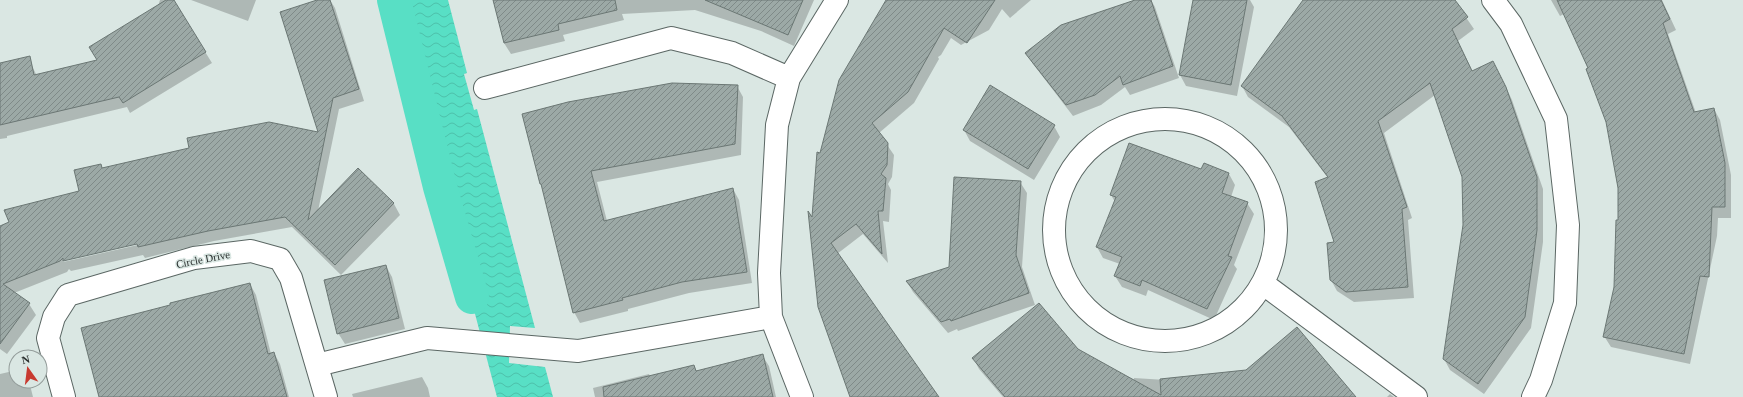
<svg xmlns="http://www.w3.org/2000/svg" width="1743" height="397" viewBox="0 0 1743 397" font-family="'Times New Roman',serif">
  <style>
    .water { fill: url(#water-waves) }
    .shadow { fill: #0003; fill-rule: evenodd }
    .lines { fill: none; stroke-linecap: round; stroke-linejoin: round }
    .canal { stroke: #58dfc5; stroke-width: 34 }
    .building { fill: url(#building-hatch); stroke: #6b7774 }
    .minor-casing { stroke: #5b6764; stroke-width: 24 }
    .minor { stroke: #fff; stroke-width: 22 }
    .labels { text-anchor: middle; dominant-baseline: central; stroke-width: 3; stroke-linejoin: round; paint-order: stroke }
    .street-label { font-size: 11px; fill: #2a2f2e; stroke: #dae7e3 }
  </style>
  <defs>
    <pattern id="water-waves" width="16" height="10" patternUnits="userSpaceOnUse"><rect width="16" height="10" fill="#58dfc5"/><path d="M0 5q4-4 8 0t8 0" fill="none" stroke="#4dc0aa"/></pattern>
    <pattern id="building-hatch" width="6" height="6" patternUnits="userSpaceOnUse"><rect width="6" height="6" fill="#9ca9a6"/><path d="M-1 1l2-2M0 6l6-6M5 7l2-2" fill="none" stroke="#7f8a88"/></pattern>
  </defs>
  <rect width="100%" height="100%" fill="#dae7e3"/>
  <path class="water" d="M392,0h56l19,73 -3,1 10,36 3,-1 58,219 -25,-2 -1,37 36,4 8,30h-56z"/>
  <path class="shadow" d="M160,0h13l39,63 -82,50 -3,-6 -120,29v2l-7,1v-70l30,-7 7,14 61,-15 60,-55z
    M191,0h65l-8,21z
    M320,0h10l5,8 29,93 -25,8 -21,102 40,-41 36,34 6,11 -59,60 -49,-48 -78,14 -69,17 -2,-3 -72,16 -2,-2 -2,3 -53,21 15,11 7,11 -29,39 -7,-5v-122l80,-35 21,-27 2,4 217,-36zM141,242l1,2 -79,18v-2z
    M494,0h320l-20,46 -33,-15 -66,-21 -73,4 2,6 -61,15 2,6 -54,13 -7,-11z
    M894,0h137l-21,18 -8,-9 -13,21 -28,15 -10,-7 -10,17 -3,2 1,2 -25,44 -35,30 15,22 -2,22 -4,7 3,6 -2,32 -6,-1 5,42 -25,-29 -26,20 101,143h-86l-39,-178 8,-65z
    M1138,0h13l4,7 24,71 -49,17 -5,-8 -24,18 -28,11 -40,-52 -7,-11z
    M1194,0h56l4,7 -17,89 -51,-10 -6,-11z
    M1304,0h150l20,29 -16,12 15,31 26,1 13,27 31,89v53l-12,86 -47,66 -34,-24 -6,-11 20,-134 -1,-48 -28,-82 -51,38 28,85 -4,2 6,78 -60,4 -17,-11 -6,-11 4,-37 -7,-65 -39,-51 -41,-30 -6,-11z
    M1551,0h111l14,30 -8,4 28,79 18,-4 6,11 11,55v43h-13l-1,18 -27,128 -79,-17 -7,-11 11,-49 4,-66v-33l-12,-66 -18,-54 -25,-54 -4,2z
    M737,86l6,11 -2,58 -144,27 10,39 126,-32 6,11 13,83 -63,10 -61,16v2l-48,12 -6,-11 -30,-123 -3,-5z
    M1054,126l6,11 -26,43 -64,-39 -6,-11z
    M1202,170l27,4 6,11 -4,12 16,6 7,11 -20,51 3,4 -23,51 -66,-30 -2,6 -24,-9 -7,-11 5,-12 -17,-6 -6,-11 18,-45 -4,-7z
    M1020,182l7,11 -5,74 13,38 -77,26 -1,-2 -9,4 -35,-41 -6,-10 43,-15z
    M386,266l6,11 13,52 -60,15 -7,-11z
    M250,284l6,11 15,59 3,-1 6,11 9,33h-189z
    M1078,350l43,47h-118l-24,-28 -6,-11z
    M762,355l7,11 7,31h-181l-2,-9 56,-14 1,3 44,-11 3,6z
    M13,371h3v10h13l4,16h-33v-23z
    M422,377l6,11 2,9h-77l-1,-3z
    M1134,378l64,4 58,15h-123z
    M1390,394l4,3h-7z"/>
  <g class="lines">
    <path class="canal" d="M394,0l46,187 32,110"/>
  </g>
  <path class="building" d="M166,0h8l32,52 -83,51 -4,-6 -119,28v-62l30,-7 4,19 63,-15 -8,-13z
    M317,0h13l29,89 -26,9 -25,122 50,-52 36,35 -59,62 -50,-48 -77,14 -70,16 -1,-3 -74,17v-3l-3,3 -57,23 27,19 -30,41v-118l9,-4 -5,-12 75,-19 -5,-21 27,-6 1,4 87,-20 -2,-10 82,-16 49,10 -38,-120z
    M493,0h122l2,10 -59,14 1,6 -55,13z
    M705,0h98l-15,35z
    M886,0h109l-28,43 -23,-15 -36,64 -36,31 16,20 -1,22 -6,9 5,4 -3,33h-5l4,43 -26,-30 -25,19 108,154h-89l-32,-90 -10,-96 4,6 5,-65 3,1 19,-73z
    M1135,0h16l22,66 -50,19 -3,-9 -25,19 -29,10 -41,-52 36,-28z
    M1193,0h54l-16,85 -52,-10z
    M1303,0h152l13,17 -16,12 20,42 21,-10 13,26 31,90v53l-12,87 -47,67 -35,-25 20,-134 -1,-48 -32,-94 -52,38 29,86 -5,2 6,78 -62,5 -16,-12 -3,-37 7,-1 -19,-60 13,-5 -46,-61 -41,-30z
    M1557,0h104l9,19 -7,4 31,89 20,-4 11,55v44h-13l-3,70 -9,-1 -16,78 -81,-17 11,-50 2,-67h2v-32l-12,-66 -20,-53 2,-1z
    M672,83l66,2 -3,59 -144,27 13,50 129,-33 14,84 -65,10 -60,16 1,2 -50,13 -32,-129h-1l-18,-70 46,-12z
    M990,85l65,40 -27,44 -65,-39z
    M1129,143l72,26 3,-6 25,10 -7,20 26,9 -20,54 4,1 -25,52 -65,-29 -2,6 -26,-10 8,-19 -26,-10 20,-50 -6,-2z
    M954,177l67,4 -5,74 13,38 -78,28 -1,-2 -9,3 -35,-41 43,-14z
    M386,265l13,53 -62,16 -13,-54z
    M250,283l18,71 6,-2 13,45h-188l-18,-69 89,-23v-2z
    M1039,303l39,46 83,46 -1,-16 86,-9 51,-43 59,70h-351l-33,-39z
    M763,354l10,43h-169l-1,-10 91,-22 2,6z"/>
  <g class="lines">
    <g class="minor-casing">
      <path id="minor" d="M1493,0l18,24 45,95 12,106 -3,78 -24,77 -8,17
        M485,88l186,-50 61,15 57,25
        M1054 230a111 111 0 1 1 222 0a111 111 0 1 1-222 0Z
        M1265,285l151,112
        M317,365l110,-27 151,13 193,-34
        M64,397l-16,-59 6,-21 14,-22 126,-37 57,-7 29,8 11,19 35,119
        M802,397l-31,-80 -2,-44 8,-148 12,-47 48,-78"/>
    </g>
    <use href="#minor" class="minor"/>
  </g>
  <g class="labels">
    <g class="street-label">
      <text transform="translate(203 259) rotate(-11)">Circle Drive</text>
    </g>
  </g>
  <g transform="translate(28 369) rotate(346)"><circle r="19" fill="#dae7e3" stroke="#949d9b"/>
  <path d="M0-3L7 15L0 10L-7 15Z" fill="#c83a30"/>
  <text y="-6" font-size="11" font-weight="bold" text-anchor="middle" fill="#2a2f2e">N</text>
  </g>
</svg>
